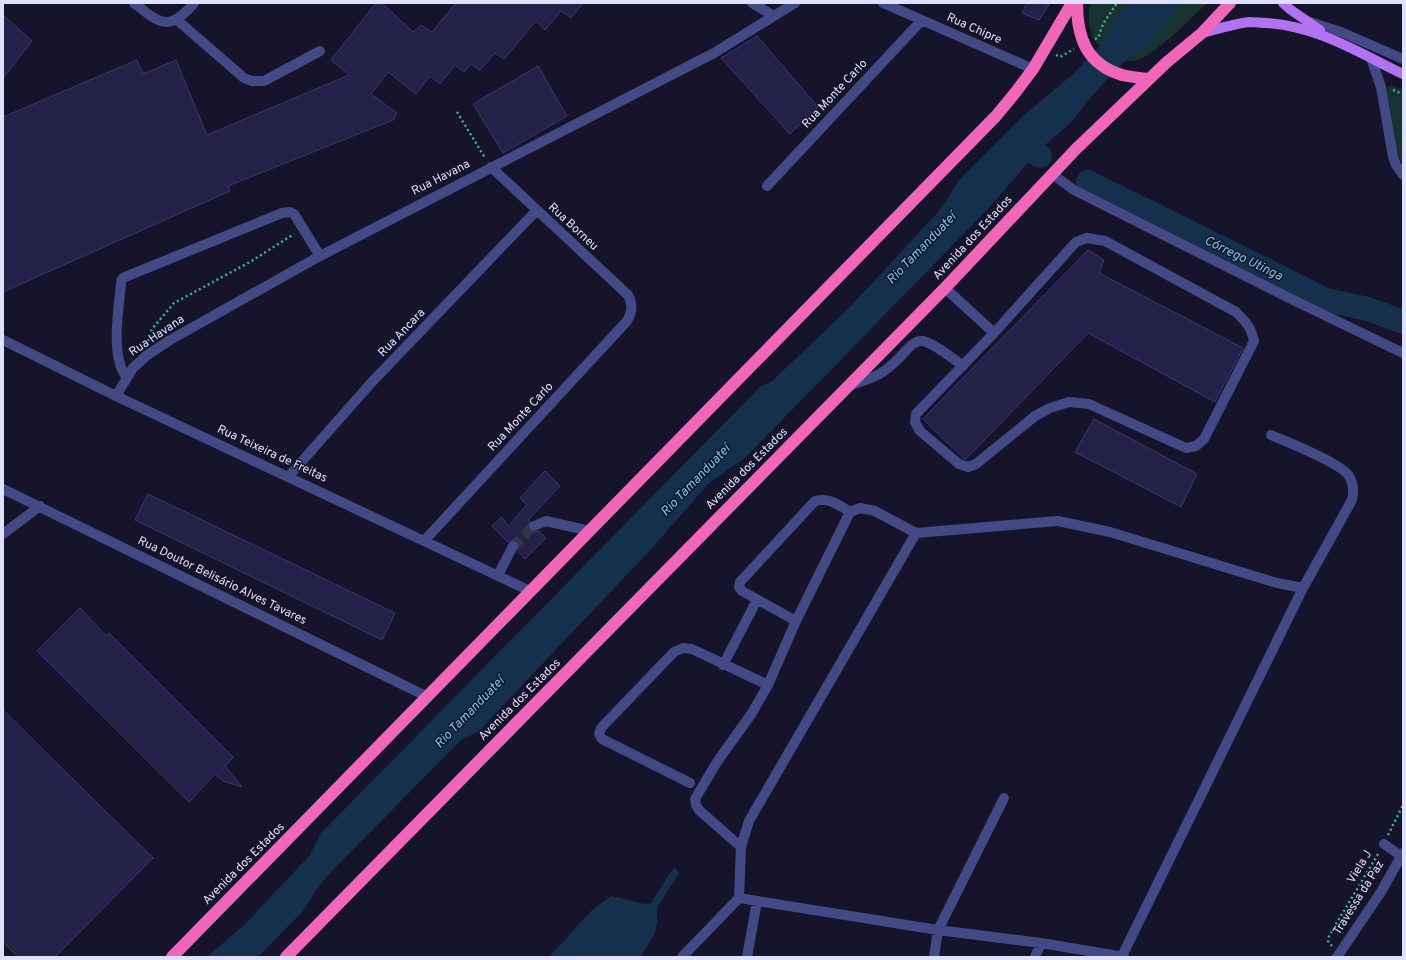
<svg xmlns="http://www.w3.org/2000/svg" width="1406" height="960" viewBox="0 0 1406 960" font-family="Overpass,sans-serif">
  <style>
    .green { fill: #17332f }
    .water { fill: #15304d }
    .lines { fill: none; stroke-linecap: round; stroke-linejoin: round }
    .river { stroke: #15304d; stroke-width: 24 }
    .building { fill: #242149; stroke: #3a3673 }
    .minor-tunnel { stroke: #33334a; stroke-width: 10; stroke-dasharray: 10 5; stroke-linecap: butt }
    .path { stroke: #3db29d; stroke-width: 2.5; stroke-dasharray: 2 3; stroke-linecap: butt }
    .minor { stroke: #434984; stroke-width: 10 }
    .major { stroke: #b171f1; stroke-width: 10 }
    .highway { stroke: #f066b9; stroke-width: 12 }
    .labels { text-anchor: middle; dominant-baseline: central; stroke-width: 3; stroke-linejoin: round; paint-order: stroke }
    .street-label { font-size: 12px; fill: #dfe0fc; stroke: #15142a }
    .water-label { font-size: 13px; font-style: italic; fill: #77c8f2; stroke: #15142a }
  </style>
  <rect width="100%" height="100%" fill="#15142a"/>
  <path class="green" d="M1091,3h116c-12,12 -54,53 -69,57 -3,1 -11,1 -15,0 -7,-1 -23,-13 -28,-19 -6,-8 -8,-29 -4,-38z
    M1391,86l12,4v75l-6,-13 -10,-61 1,-4z"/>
  <path class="water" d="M1130,3h52l-31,39 -22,15 -30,31 -29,35 -34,30 -48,56 -242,248 -38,27 -54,62 -175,185 -18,9 -133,135 -13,17 -12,19 -45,46h-51l38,-33 65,-69 11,-22 439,-446 12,-6 76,-72 92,-99 19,-30 64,-64 51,-43 30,-32 11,-22z
    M674,867l5,6 -22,35v15l-3,12 -14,22h-91l42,-46 20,-15 34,8 6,-1z"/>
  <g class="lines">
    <path class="river" d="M1020,148l16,5 4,3
      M1088,182l238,118 42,9 35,13"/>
  </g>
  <path class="building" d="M376,3h6l31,29 8,-7 11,7 24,-29h127l-12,15 -10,-7 -16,19 -9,-9 -32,38 -9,-6 -15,17 -9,-6 -7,8 -9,-7 -15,19 -10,-8 -14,18 -28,-22 -17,22 26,19 -4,7 -165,66 2,5 -227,101v-175l134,-57 6,14 33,-14 31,75 142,-60 -18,-15z
    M1027,3h23l-11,17 -17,-7z
    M3,15l29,26 -29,37z
    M757,36l61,71 -28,27 -69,-76z
    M538,66l29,50 -64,37 -30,-49z
    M1088,250l16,10 -5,13 144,75 -28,54 -127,-69 -122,126 -3,-1 -40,-39z
    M1094,419l103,55 -16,33 -106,-55z
    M545,471l15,15 -32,34 2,1 -2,5 2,5 4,1 5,-1 7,7 -21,21 -7,-8 1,-5 -1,-4 -5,-2 -5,2 -16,-16 10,-9 6,9 19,-21 -7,-7z
    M148,494l247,119 -13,27 -247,-120z
    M80,608l26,28 3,-3 124,124 -8,9 17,21 -19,-6 -8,-7 -26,28 -152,-151z
    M3,710l150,148 -98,99h-37l-15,-15z"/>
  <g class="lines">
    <path class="minor-tunnel" d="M513,546l21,-20"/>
    <path class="path" d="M1095,39l3,-1 5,-14 14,-21
      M1056,55l4,2 14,-8
      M1393,90l10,4
      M457,112l28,46
      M148,341l4,-12 22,-26 76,-41 44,-28
      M1388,835l15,-30
      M1332,946l-4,-5 1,-5 49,-82"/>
    <path class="minor" d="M134,3c25,20 35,30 60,0
      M752,3l22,13
      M883,3l150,66
      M176,19l68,59 8,3h12l56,-30
      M1310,22l31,10 62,27
      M1371,58l10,29 12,70 3,8 7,10
      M1052,174l22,16 213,107 116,56
      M767,186l155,-166
      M1087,238l18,3 131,71c10,10 15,15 18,29l-50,98 -8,7 -10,2 -97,-44 -20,-2 -19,6 -15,8 -59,48 -8,3 -9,-3 -39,-33 -5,-9 1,-8 78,-81 82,-91z
      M945,288l49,45
      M3,340l113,56 414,195
      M127,378c-3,-5 -6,-9 -7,-14 -7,-24 -1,-57 1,-81l1,-4 3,-2 157,-64 8,-1 4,2 26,42
      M851,385c24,-8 30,-9 48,-27 6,-6 15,-19 24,-17 10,2 31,18 40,25
      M116,396l17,-28 13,-12 24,-16 150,-84 394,-203 81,-50
      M289,476l82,-93 166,-173
      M3,489l425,208
      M534,526l12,-5 44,10
      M3,534l37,-28
      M424,541l203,-220c5,-8 6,-17 1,-26l-137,-128
      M498,575l15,-29
      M796,621l-54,-30 -3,-4 1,-5 75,-81c14,-4 24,4 35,11
      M723,665l34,-65
      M690,783l-88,-44 -3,-5 2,-6 73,-76 9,-4 9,1 76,36
      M1384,844l17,12
      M741,847l-42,-37 -3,-5 -1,-6 22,-37 35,-49 16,-28 28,-64 54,-109 10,-4 15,3 41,22
      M739,898l199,32 103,13 83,14
      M1122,956l181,-368
      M682,957l57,-59 2,-51 8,-26 167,-288 142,-12 52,11 167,51 26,5 49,-88c2,-9 2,-16 -3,-24 -8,-13 -62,-34 -78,-41
      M747,957l10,-56
      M934,957l4,-27 66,-132
      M1035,957l6,-14
      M1337,957l44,-65 22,-39"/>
    <path class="major" d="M1283,3l8,7 29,20
      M1202,33c15,-4 31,-9 47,-11 6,0 12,1 18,1 50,3 92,30 136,51"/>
    <path class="highway" d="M1077,3c0,34 9,61 45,72 9,2 18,3 27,4
      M172,957c275,-280 549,-561 824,-841l19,-23 18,-24 39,-66
      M286,957l659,-669 131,-139 91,-87 35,-29 28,-30"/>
  </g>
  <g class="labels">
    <g class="street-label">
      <text transform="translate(974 29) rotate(24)">Rua Chipre</text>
      <text transform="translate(835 94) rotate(-47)">Rua Monte Carlo</text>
      <text transform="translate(441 178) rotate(-27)">Rua Havana</text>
      <text transform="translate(573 227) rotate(43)">Rua Borneu</text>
      <text transform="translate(973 238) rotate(-47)">Avenida dos Estados</text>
      <text transform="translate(402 333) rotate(-46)">Rua Ancara</text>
      <text transform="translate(157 336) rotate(-34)">Rua Havana</text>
      <text transform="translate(521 417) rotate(-47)">Rua Monte Carlo</text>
      <text transform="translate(272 454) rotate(25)">Rua Teixeira de Freitas</text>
      <text transform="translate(747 469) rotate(-45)">Avenida dos Estados</text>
      <text transform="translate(222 581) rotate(26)">Rua Doutor Belisário Alves Tavares</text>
      <text transform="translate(520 700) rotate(-45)">Avenida dos Estados</text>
      <text transform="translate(244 864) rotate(-45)">Avenida dos Estados</text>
      <text transform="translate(1360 867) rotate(-59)">Viela J</text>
      <text transform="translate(1359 898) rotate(-58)">Travessa da Paz</text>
    </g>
    <g class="water-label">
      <text transform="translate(922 249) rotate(-46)">Rio Tamanduateí</text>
      <text transform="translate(1243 259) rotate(26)">Córrego Utinga</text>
      <text transform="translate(696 481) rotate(-46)">Rio Tamanduateí</text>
      <text transform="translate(470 713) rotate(-46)">Rio Tamanduateí</text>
    </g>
  </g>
  <rect width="1406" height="960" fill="none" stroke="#dfe0fc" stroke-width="8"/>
</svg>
